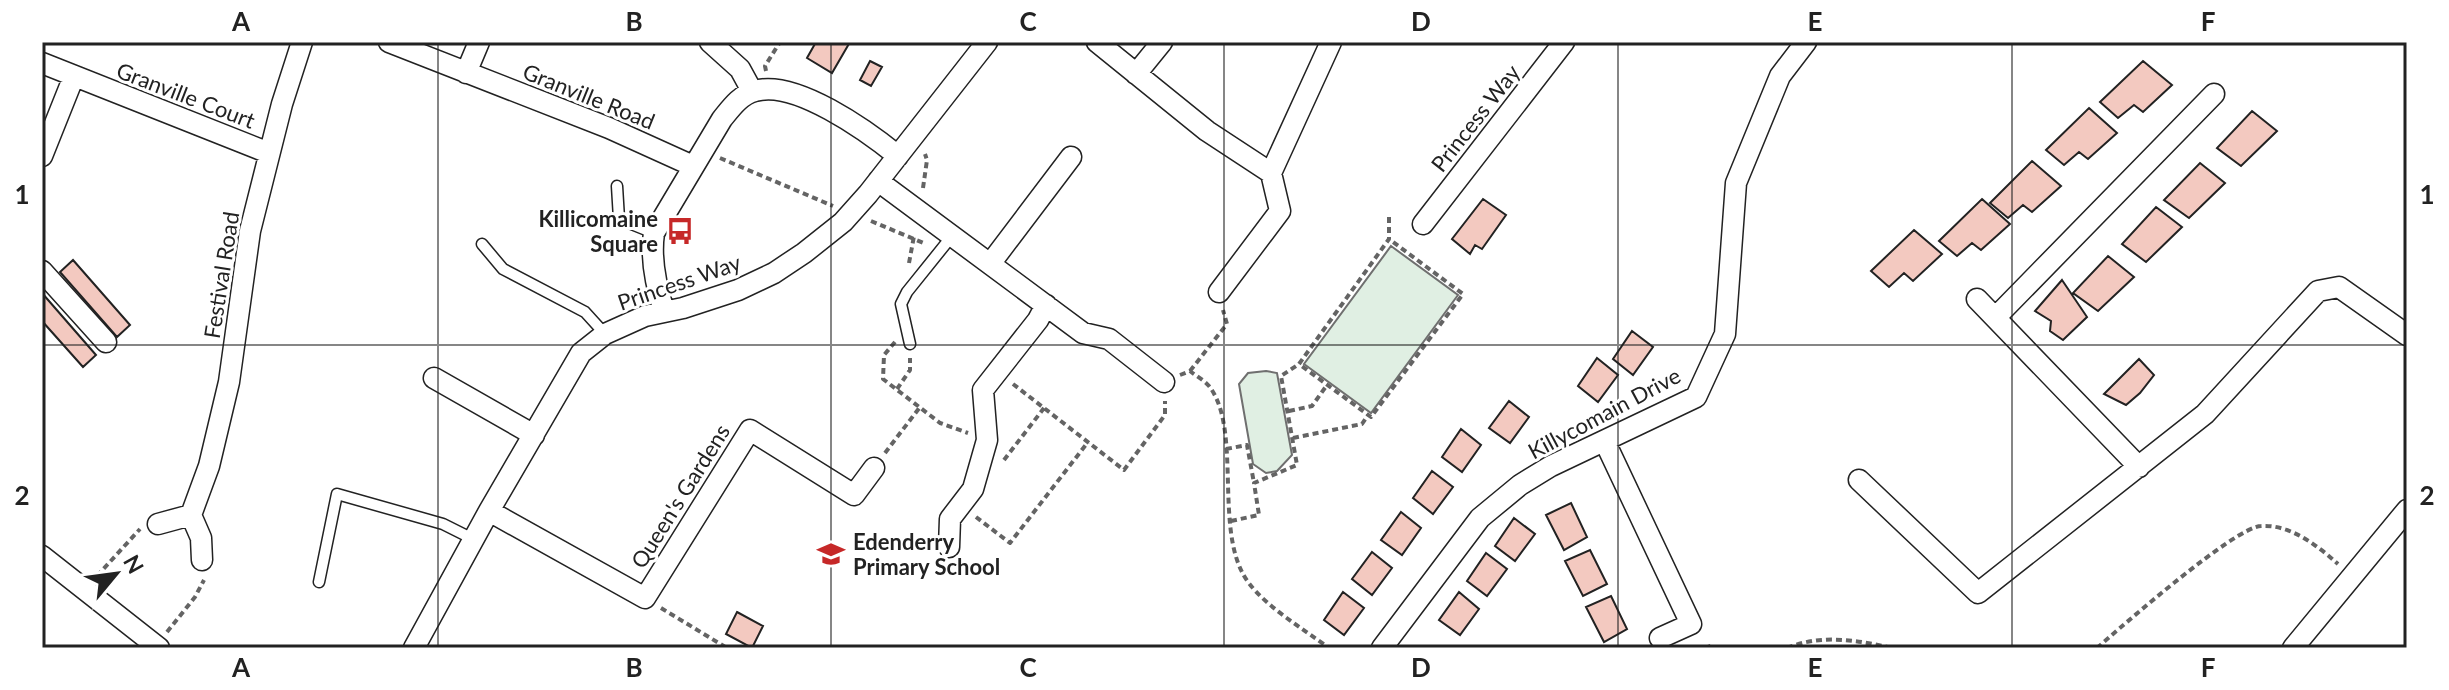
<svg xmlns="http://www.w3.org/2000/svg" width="2449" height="690" viewBox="0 0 2449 690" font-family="Lato,sans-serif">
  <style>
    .park { fill: #e0efe3; stroke: #6f6f6f; stroke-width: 2 }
    .building { fill: #f3c9c0; stroke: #222; stroke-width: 2 }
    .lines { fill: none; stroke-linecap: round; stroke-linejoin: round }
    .lane-casing { stroke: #222; stroke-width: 13 }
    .street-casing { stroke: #222; stroke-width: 23 }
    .path { stroke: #646464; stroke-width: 4; stroke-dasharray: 6 4; stroke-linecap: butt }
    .lane { stroke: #fff; stroke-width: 10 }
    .street { stroke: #fff; stroke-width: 20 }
    .grid { fill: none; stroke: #222; stroke-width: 2; stroke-opacity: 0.55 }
    .labels { text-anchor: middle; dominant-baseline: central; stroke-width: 6; stroke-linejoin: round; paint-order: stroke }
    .street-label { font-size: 22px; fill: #222; stroke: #fff }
    .poi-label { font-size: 22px; font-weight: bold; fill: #222; stroke: #fff; text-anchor: end }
    .neatline { fill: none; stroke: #222; stroke-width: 3 }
    .grid-label { font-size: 26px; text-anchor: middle; font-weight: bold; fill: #222 }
  </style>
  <rect width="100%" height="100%" fill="#fff"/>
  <path class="park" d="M1391,246l67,49 -87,118 -67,-49z
    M1266,371l11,2 15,82 -15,16 -11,2 -13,-9 -14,-80 9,-11z"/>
  <path class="building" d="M816,42h34l-18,31 -25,-15z
    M870,61l12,6 -11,19 -11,-6z
    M2143,61l29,24 -29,27 -9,-7 -16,13 -18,-16z
    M2089,108l28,25 -29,26 -9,-7 -15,13 -18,-15z
    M2252,111l25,20 -36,35 -24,-18z
    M2032,161l29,25 -29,26 -9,-7 -15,13 -18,-15z
    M2200,163l25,20 -36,35 -25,-18z
    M1483,199l23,16 -24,34 -7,-4 -5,9 -18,-15z
    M1982,199l28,25 -29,26 -9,-7 -15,13 -18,-15z
    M2156,207l26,20 -36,35 -24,-18z
    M1914,230l28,24 -29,27 -9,-8 -15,14 -18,-16z
    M2108,256l26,21 -36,34 -25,-18z
    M73,260l57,65 -13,12 -57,-65z
    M2062,280l25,37 -24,23 -13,-9 1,-10 -16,-10z
    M42,293l54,62 -13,12 -41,-46z
    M1632,331l21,16 -20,28 -20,-16z
    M1597,358l21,17 -20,27 -20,-16z
    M2139,359l15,16 -14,18 -14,12 -22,-11z
    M1509,401l20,16 -19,26 -21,-15z
    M1461,429l20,16 -19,27 -20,-15z
    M1432,471l21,16 -20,27 -20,-16z
    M1571,503l16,34 -23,13 -18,-35z
    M1401,512l20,16 -19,27 -21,-15z
    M1514,518l21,16 -20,27 -20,-15z
    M1590,550l17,34 -24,12 -18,-35z
    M1372,552l20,16 -20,27 -20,-16z
    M1486,553l21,16 -20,27 -20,-15z
    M1343,592l21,16 -20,27 -20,-15z
    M1459,592l20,17 -19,26 -21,-15z
    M1611,596l16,33 -23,13 -18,-35z
    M737,612l26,14 -11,22 -26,-14z"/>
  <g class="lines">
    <g class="lane-casing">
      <path id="lane" d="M617,186l2,33 35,14
        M482,244l21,25 82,43 20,22
        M910,344l-9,-40 6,-12 45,-56
        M319,582l18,-88 106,30 30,15"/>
    </g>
    <g class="street-casing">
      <path id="street" d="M389,42l220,86 84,38
        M710,42l30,27 12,22
        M1097,42l110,89 64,42
        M42,63l227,90
        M466,73l13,-31
        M1136,74l26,-32
        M42,156l32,-80
        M878,181l205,152 26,6 55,43
        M1423,224l141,-182
        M990,264l81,-107
        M42,271l64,71
        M1219,292l61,-81 -9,-38 60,-131
        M1977,299l162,168
        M664,311c-8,-25 -14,-52 -10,-78l68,-114c9,-11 18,-24 33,-28 40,-12 112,40 143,65
        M1996,317l218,-223
        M434,378l100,57
        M1605,442l86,182 -31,14
        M1859,480l119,113 227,-179 113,-123 21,-4 68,48
        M489,511l156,87 105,-168 104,65 20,-27
        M191,515l18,-49 20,-84 21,-151 32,-127 20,-62
        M158,524l33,-9 10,23 1,22
        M949,547l1,-28 23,-30 14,-49 -4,-50 55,-70 8,-15
        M42,556l117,92
        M414,648l75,-137 92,-158 24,-19 40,-18 38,-8 55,-18 36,-17 30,-20 39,-31 25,-28 119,-152
        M1382,648l98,-130 40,-33 31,-19 145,-69 29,-63 11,-151 44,-107 26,-34
        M2293,648l114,-138"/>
    </g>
    <path class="path" d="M766,71l-1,-5 15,-24
      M720,158l113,48
      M923,188l4,-28 -2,-6
      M1389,217v22l-90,125 72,53 92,-123 -74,-55
      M871,221l55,23
      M909,263l5,-27
      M895,342l-11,13 -1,24 57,44 28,10
      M1190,371l37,-47 -4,-14
      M1180,375l10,-4c6,5 14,9 19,15 32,41 7,135 33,186 14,29 60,56 87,76
      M1013,384l111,86 41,-55v-14
      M897,389l13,-19v-12
      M1289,411l23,-5 15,-21
      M1293,438l69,-14 6,-9
      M1226,449l21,-4 7,38
      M885,453l35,-46
      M1004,460l40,-52
      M976,517l34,26 78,-101
      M1231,521l28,-6 -5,-32 43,-18 -16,-89 18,-12
      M97,576l43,-47
      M661,608l66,40
      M167,632l28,-35 9,-17
      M1705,648l8,-3 1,3
      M1787,648c34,-14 70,-8 105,0
      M2097,648c25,-22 138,-121 164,-122 29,-2 57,20 77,38"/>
    <use href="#lane" class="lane"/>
    <use href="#street" class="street"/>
  </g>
  <path class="grid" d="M438,42v606M831,42v606M1224,42v606M1618,42v606M2012,42v606M42,345h2365"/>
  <defs>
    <g id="bus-bare" transform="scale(2.16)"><path d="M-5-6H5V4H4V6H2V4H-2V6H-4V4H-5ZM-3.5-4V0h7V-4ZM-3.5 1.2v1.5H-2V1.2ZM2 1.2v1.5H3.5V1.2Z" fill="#c62828" stroke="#fff" stroke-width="2.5" paint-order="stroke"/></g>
    <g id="school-bare" transform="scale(2.16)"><path d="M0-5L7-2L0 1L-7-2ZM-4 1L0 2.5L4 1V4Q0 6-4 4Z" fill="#c62828" stroke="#fff" stroke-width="2.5" paint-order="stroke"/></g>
  </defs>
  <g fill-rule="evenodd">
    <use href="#bus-bare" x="680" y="231"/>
    <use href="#school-bare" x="831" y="554"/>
  </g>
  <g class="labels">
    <g class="street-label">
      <text transform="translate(186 95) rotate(21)">Granville Court</text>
      <text transform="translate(589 96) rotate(22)">Granville Road</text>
      <text transform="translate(1475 118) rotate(-52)">Princess Way</text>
      <text transform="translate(221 275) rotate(-81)">Festival Road</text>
      <text transform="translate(679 282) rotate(-19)">Princess Way</text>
      <text transform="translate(1604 413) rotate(-28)">Killycomain Drive</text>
      <text transform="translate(680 496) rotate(-58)">Queen's Gardens</text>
    </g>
    <g class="poi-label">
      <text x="658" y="218">Killicomaine<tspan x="658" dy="25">Square</tspan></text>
      <text x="853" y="541" text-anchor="start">Edenderry<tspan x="853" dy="25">Primary School</tspan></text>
    </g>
  </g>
  <rect width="2449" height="690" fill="none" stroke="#ffffff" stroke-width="88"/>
  <g transform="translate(116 574) rotate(61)" stroke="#ffffff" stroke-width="6" paint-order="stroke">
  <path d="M0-6L14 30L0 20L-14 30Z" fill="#222222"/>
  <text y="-12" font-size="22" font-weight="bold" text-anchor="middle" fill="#222222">N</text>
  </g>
  <rect x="44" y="44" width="2361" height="602" class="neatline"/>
  <g class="grid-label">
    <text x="241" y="31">A</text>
    <text x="634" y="31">B</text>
    <text x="1028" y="31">C</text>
    <text x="1421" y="31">D</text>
    <text x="1815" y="31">E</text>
    <text x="2208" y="31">F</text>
    <text x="22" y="204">1</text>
    <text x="2427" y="204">1</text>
    <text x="22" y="505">2</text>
    <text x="2427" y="505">2</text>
    <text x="241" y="677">A</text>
    <text x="634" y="677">B</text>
    <text x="1028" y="677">C</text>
    <text x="1421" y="677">D</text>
    <text x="1815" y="677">E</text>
    <text x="2208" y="677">F</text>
  </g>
</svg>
